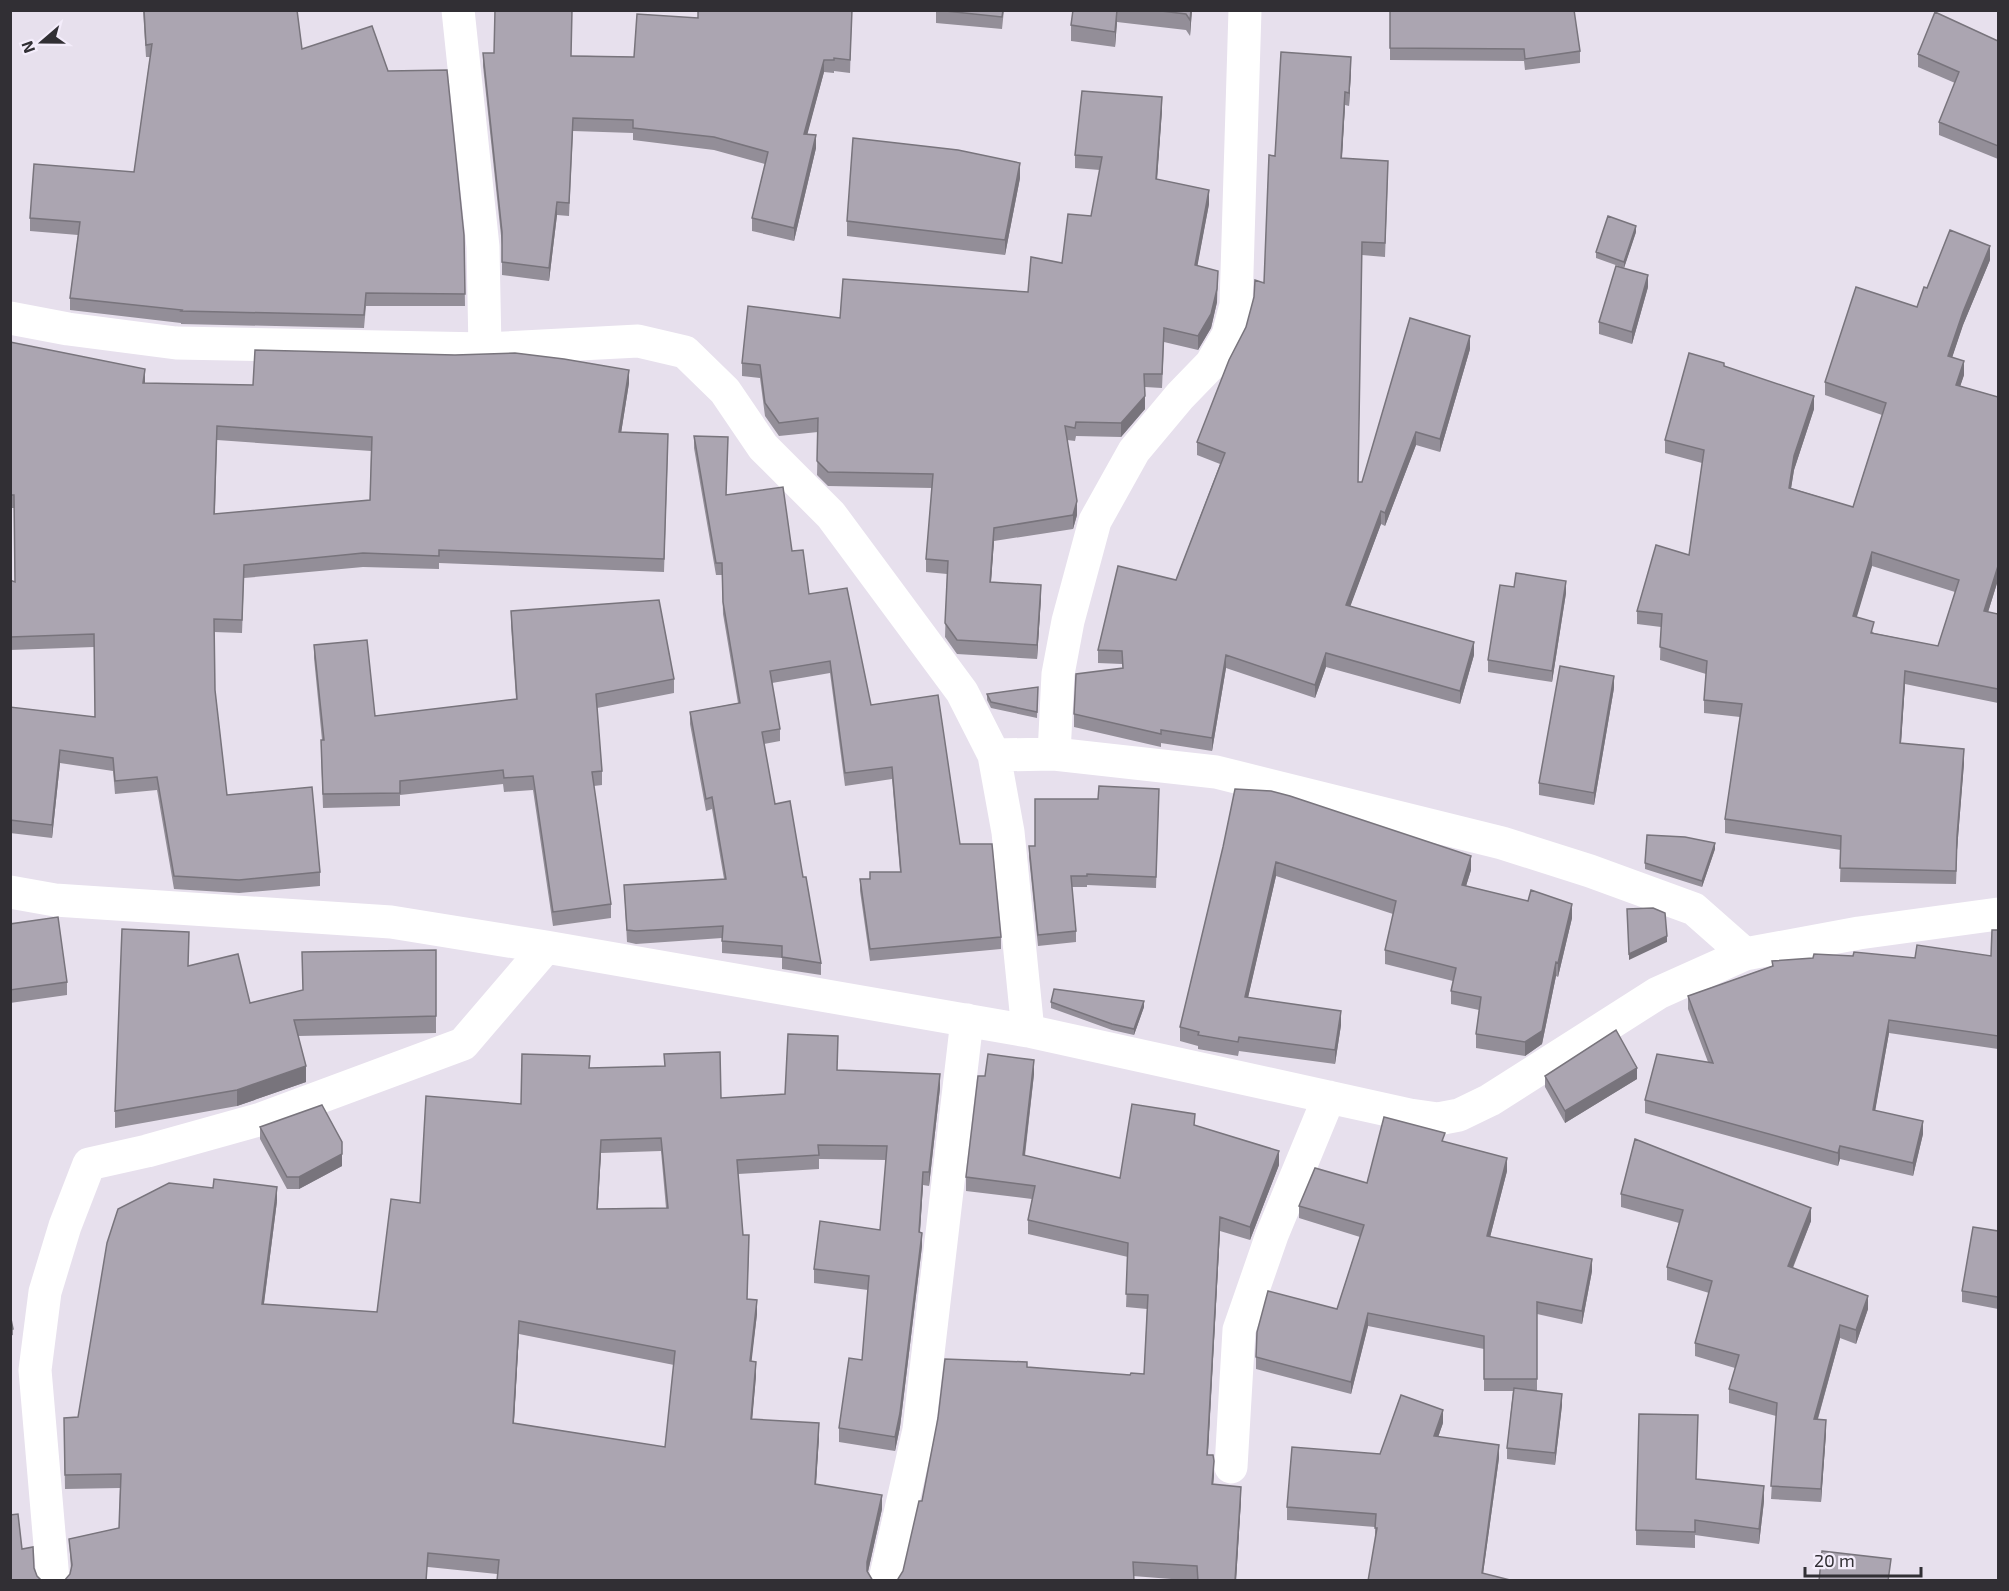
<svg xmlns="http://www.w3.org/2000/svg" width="2009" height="1591" viewBox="0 0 2009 1591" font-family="'Exo 2',sans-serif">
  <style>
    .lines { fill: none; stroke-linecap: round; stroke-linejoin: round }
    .minor { stroke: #fff; stroke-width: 33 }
    .wall { fill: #938e98; fill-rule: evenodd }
    .shaded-wall { fill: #78747c }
    .building { fill: #aba5b1; stroke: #78747c; stroke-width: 1.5; fill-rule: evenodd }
  </style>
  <rect width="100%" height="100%" fill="#e7e0ed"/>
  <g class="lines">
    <path class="minor" d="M458,10l25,237 2,102
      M10,318l58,11 108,14 309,6 153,-8 47,11 40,39 38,56 68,68 131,177 32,63 14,77 20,199
      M1054,754l4,-80 10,-53 27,-100 39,-70 46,-55 31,-32 17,-29 8,-30 9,-295
      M994,755l60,-1 162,18 286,71 88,28 104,38 51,45
      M10,892l45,8 336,22 155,25 482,84 382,84 28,4 21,-4 31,-15 168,-107 87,-39 114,-21 139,-19
      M1231,1467l8,-137 33,-95 57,-138
      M53,1580l-18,-210 10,-78 20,-66 24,-62 58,-13 111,-31 205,-76 83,-97
      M885,1580l34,-150 48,-410"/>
  </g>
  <path class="wall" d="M143,10h154l5,39 86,22 76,164 1,71h-99l-2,22 -183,-4v-1l-111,-13v-12l8,-63 -48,-4v-13l104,-46 16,-115h-4z
    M852,10l-2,63 -16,-2v2l-10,-1 -17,62 9,14 -22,93 -42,-10v-13l13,-54 -51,-14 -81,-10v-7l-60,-2 -4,85 -12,-1 -8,66 -47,-6v-30l-19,-179v-13l151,4 64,-39z
    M936,10h68l-2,19 -66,-6z
    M1073,10h119l-2,26 -4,-6 -69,-8 -2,25 -44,-6v-16z
    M1390,10l190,41v12l-55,7 -1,-9 -134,-1z
    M1998,41v118l-59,-24v-13l16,-39 -37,-16v-13z
    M1351,70l-2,36 -4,-1 -3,54 46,15 -3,83 -23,-2 -4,227h4l108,-133 -30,103 -24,-7 -31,81 -4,-2 -31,82 124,49 -14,49 -134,-37 -11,31 -89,-30 -14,83 -51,-8v4l-87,-20v-13l49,-46 -1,-4 -24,-1v-13l78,-70 44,-116 -23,-9v-13l67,-159 11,-127z
    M1162,110l-5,70 52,24 -12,62 20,36 -6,26 -13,22 -34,-8 -2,46 -17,-1v22l-24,28 -45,-1 -1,5 -8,-1 10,75 -4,14 -79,12 -3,41 50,16 -4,61 -80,-5 -12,-17 2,-63 -21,-2v-13l6,-71 -104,-2 -11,-11 1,-43 -39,4 -14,-20 -5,-38 -18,-2v-13l98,-45 188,-26 34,-29 29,-47 9,-46 -25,-2v-13z
    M1020,178l-15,77 -158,-19v-15z
    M1636,232l-12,36 -28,-10v-6z
    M1990,260l-27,65 -11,32 12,18 -4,11 38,11v183l-10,32 10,2v89l-93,-19 -4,60 63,19 -7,87 -1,34 -116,-2 1,-32 -116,-17v-14l15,-102 -36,-4v-13l2,-26 -46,-14 1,-33 -24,-3v-13l52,-56 13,-92 -37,-10v-13l59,-74 90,43 -20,61 -3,18 62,19 29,-92 -57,-20v-13l92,-75 10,-19zM1872,566l83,26 -17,54 -64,-13 -18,-16z
    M1648,287l-16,57 -33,-10v-12z
    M10,342l135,41 108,2 376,-2 -8,50 47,14 -4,125 -225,-9v6l-76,-2 -119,11 -2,55 -28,-1 1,58 12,105 93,77v14l-81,7 -65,-4 -17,-99 -42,4 -2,-23 -53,-8 -8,75 -42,-5v-126l85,10 -1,-70 -84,3v-70l5,2 -1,-74h-4zM217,440l154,11 -1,49 -155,14z
    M694,436l32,59 66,56 17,43 62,111 89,139 41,93v12l-131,12 -10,-70v-12h10l30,-7 -8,-93 -47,7 -15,-113 -58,10 8,46v12l-16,3 11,60 28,73 18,86v12l-39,-6v-11l-60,-5v-15l-86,6 -9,-2 -3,-57 100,-6 -12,-70 -6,2 -16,-87v-12l48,-9 -15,-89 -1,-39h-6l-22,-127z
    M1514,587l52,6 -14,89 -64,-10v-12z
    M511,611l163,68v14l-77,15 5,63v14l-8,1 17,118v14l-58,8 -20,-136 -29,2 -1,-8 -103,11v11l-77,2 -2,-55 1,-13 -8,-82v-13l61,71 141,-17 -5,-74z
    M1038,687l-1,31 -46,-10 -4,-8v-6z
    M1614,688l-20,117 -55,-10v-12z
    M1159,789l-3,99 -69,-3v2h-15l4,44v11l-38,4 -9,-89v-11h6l63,-47z
    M1223,847l248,23 -5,16 106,32 -14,59 -2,-1 -14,68 -17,12 -49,-8v-14l3,-24 -28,-6v-13l2,-10 -68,-17v-14l8,-36 -117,-38 -28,121 93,28 -6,39 -96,-13 -1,5 -40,-7v-3l-18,-5v-14z
    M1715,849l-13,38 -57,-18v-6z
    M10,924l57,58v13l-57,8z
    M1998,930v119l-109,-16 -14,77 48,24 -10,42 -73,-17 -2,7 -193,-53v-13l63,-38 -20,-53v-13l84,-30v-5l81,-5 62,2 76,-2z
    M189,948l-1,18 62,37 53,-13 133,-40v83l-138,3 8,46 -69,24 -122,22v-17z
    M1051,1002l93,5 -10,28 -22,-5 -61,-22z
    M590,1068l131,30 64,-4 53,-24 102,18 -11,98 -6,-1 -3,47 2,14 -22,181 -5,24 -56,-9v-14l23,-68 6,-70 -54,-7v-14l66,-39 6,-70 -67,-1v10l-81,5 5,61 6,14 -2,50 10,15 -6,47 5,15 -4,43 67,18 -3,48 66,24 -14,63 -371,2 -69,-7 -358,7 1,-5 -2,-30 50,-11 1,-40 -55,1 -1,-58 14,-14 199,-216 -13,103 113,8 43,-109 101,-99zM661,1151l5,57 -69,1 4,-56zM519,1334l155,31 -9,82 -151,-24z
    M1034,1074l-9,82 95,22 75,-53 84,40 -29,75 -30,-9 -12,224 6,20 -1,10 28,15 -5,81h-39l-64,-5 -235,3 5,-8 19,-70 105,-134 103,8 14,-1 3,-65 -21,-2 2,-50 -100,-23v-14l4,-21 -66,-8v-14l19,-101z
    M1545,1076l92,3 -72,44 -20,-36z
    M260,1127l82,39 -43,23h-12l-27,-50z
    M1445,1142l62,29 -17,66 102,34 -10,53 -45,-10v77l25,14 -7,60 -48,-6v-11l6,-57h-29v-42l-116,-23 -17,68 -95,-25v-12l81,-48 23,-72 -61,-19v-12l68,-23z
    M1621,1194l190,27 -18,47 75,41 -12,35 -16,-6 -22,81 8,14 -5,69 -50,-3 5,-83 -47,-13v-14l6,-21 -40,-12v-13l14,-50 -42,-13v-13l12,-44 -58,-16z
    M1998,1231v78l-36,-7v-11z
    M10,1314l3,15v6l-3,1z
    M1443,1423l-5,14 61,21 -16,116 -115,7 7,-40v-14l-88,-7v-13l93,-53z
    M1697,1479l67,22 -5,43 -64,-9v13l-59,-3v-15z"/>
  <path class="shaded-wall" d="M1117,10v12l-2,25v-15z
    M1191,10h1l-2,26v-16z
    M1351,57v13l-2,36v-13z
    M824,60v12l-20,75v-13z
    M1345,92v13l-4,67v-14z
    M1162,97v13l-6,83v-14z
    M816,135v13l-22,93v-13z
    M1020,163v15l-15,77v-15z
    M1209,190v14l-14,75v-14z
    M557,202v13l-8,66v-13z
    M1636,226v6l-12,36v-6z
    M1990,246v14l-27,65 -15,45v-14l15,-44z
    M1218,271l-1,31 -6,26 -13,22v-14z
    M1648,275v12l-16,57v-12z
    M1470,336v13l-30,103v-13z
    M1964,361v14l-8,24v-14z
    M145,369v13l-2,14v-13z
    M629,370v13l-10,63v-14z
    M1145,396v13l-24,28v-14z
    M1814,396v13l-20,61 -5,31v-13l5,-32z
    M1416,432v13l-31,81v-13z
    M1077,501v14l-4,14v-14z
    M1381,511v13l-35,94v-13z
    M994,528v13l-4,54v-13z
    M1872,552v14l-19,64v-14z
    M1998,566v14l-14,45v-14z
    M1566,581v12l-14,89v-11z
    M1041,585v13l-4,61v-14z
    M1474,642v13l-14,49v-13z
    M1326,653v14l-11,31v-13z
    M1226,655v13l-14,83v-13z
    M1905,671v13l-5,73v-14z
    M1614,676v12l-20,117v-12z
    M1964,749v14l-7,87 -1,34 1,-48z
    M60,750v13l-8,75v-13z
    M1715,843v6l-13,38v-6z
    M1471,856v14l-9,29v-14z
    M1276,862v14l-31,135v-14z
    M1572,904v14l-14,59v-14z
    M1667,936v6l-38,18v-6z
    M1556,962v14l-14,68 -17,12v-14z
    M1144,1001v6l-10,28v-6z
    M1341,1011v14l-6,39v-14z
    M1889,1020v13l-16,90v-13z
    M1034,1060v14l-11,95v-14z
    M306,1066v16l-69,24v-16z
    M1637,1068v11l-72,44v-12z
    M940,1074v14l-11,98v-14z
    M1923,1121v13l-10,42v-13z
    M601,1140v13l-4,70v-14z
    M1840,1146v13l-2,7v-13z
    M1279,1151v14l-29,75v-13z
    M342,1154v12l-43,23v-12z
    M1507,1158v13l-20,78v-13z
    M923,1172v13l-4,61v-14z
    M277,1187v14l-15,117v-14z
    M1811,1208v13l-23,58v-13z
    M1220,1217v14l-13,237v-13z
    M922,1233v13l-22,181 -5,24v-14z
    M1592,1259v12l-10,53v-13z
    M1868,1296v13l-12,35v-14z
    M757,1300v14l-7,61v-14z
    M1368,1313v13l-17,68v-12z
    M519,1321v13l-6,103v-14z
    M1840,1325v13l-26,94v-13z
    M756,1362v14l-5,57v-14z
    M1562,1394v11l-7,60v-12z
    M1443,1410v13l-9,26v-13z
    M1826,1420v13l-5,69v-13z
    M819,1423v14l-4,61v-14z
    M1499,1445v13l-17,123v-8z
    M1214,1461v14l-2,23v-14z
    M1764,1486v15l-5,43v-15z
    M1241,1487v13l-5,81h-1z
    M882,1495v14l-15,67v-14z"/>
  <path class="building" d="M144,10h153l5,39 70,-23 16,45 59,-1 17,165 1,59 -99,-1 -2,22 -183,-4 1,-1 -112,-12 10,-76 -50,-4 4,-54 100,8 18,-128 -6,1z
    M495,10h77l-1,46 63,1 3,-43 61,4v-8h154l-2,50 -16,-2v2h-10l-20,74 12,1 -22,93 -42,-10 16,-66 -54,-15 -81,-9v-8l-60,-2 -4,85 -12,-1 -8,66 -47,-6v-30l-19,-179h11z
    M936,10h67l-1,7z
    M1073,10h44l-2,22 -44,-7z
    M1153,10h38l-1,10 -4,-6z
    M1390,10h184l6,41 -55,8 -1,-10 -134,-1z
    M1935,12l63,29v105l-59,-24 20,-50 -41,-18z
    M1281,52l70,5 -2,36 -4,-1 -4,66 47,3 -3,82 -23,-1 -4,240h4l48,-164 60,18 -30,103 -24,-7 -31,81 -4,-2 -35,94 128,37 -14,49 -134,-38 -11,32 -89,-30 -14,83 -51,-8v4l-87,-20 2,-40 47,-6 -1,-17 -24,-1 20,-84 58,14 49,-127 -28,-11 32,-82 17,-33 8,-30 1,-17 9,3 5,-128 6,1z
    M1082,91l80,6 -6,82 53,11 -14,75 23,6 -1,18 -6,25 -13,22 -34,-8 -2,46h-18l1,22 -24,27 -45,-1 -1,6 -10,-2 12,75 -4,14 -79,13 -4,54 51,3 -4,60 -80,-5 -12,-17 3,-62 -22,-2 7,-85 -105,-2 -11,-11 1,-43 -39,5 -14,-20 -5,-38 -18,-2 6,-57 92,12 3,-39 185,13 3,-35 31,6 6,-49 23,2 11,-59 -27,-2z
    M853,138l105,12 62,13 -15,77 -158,-19z
    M1608,216l28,10 -12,36 -28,-10z
    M1950,230l40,16 -27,66 -15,44 16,5 -8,24 42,12v169l-14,45 14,3v75l-93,-18 -5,72 64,6 -7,87 -1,35 -116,-3 1,-32 -116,-17 17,-115 -38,-4 3,-39 -47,-14 2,-33 -25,-3 19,-66 33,10 15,-105 -39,-10 24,-87 35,10v3l90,30 -20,60 -5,32 64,19 33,-104 -61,-21 31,-95 61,20 7,-20 3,1zM1872,552l87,28 -21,66 -67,-13 3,-11 -21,-6z
    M1616,266l32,9 -16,57 -33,-10z
    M10,342l135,27 -2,14 110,2 2,-35 200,5 60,-2 49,6 65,11 -10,62 49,2 -4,125 -225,-9v6l-76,-3 -119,12 -2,55 -28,-1 1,71 12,105 85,-8 8,85 -81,8 -65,-4 -17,-99 -42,4 -2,-23 -53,-8 -8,75 -42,-5v-113l85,10 -1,-83 -84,3v-57l5,2 -1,-87h-4zM217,426l155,11 -2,63 -156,14z
    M694,436l34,1 -2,58 57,-8 9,64 11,-1 6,44 38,-6 24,117 67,-10 22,149h32l9,93 -131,12 -10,-70h10v-7h31l-9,-105 -47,6 -15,-112 -60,10 10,58 -18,3 13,72 15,-3 13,76h3l15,86 -39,-6v-11l-60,-5 1,-15 -87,5 -9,-1 -3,-45 102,-6 -14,-82 -6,2 -16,-87 50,-9 -17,-101 -1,-39h-6z
    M1516,573l50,8 -14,90 -64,-11 12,-75 14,2z
    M659,600l15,79 -78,15 6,77 -10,1 19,132 -58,8 -20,-136 -29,2 -1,-8 -103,11v12l-77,1 -2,-54h3l-10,-95 53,-5 8,76 142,-17 -6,-88z
    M1560,666l54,10 -20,117 -55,-10z
    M1038,687l-1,25 -46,-10 -4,-8z
    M1099,786l60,3 -3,88 -69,-3v2h-16l5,55 -38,4 -9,-89h6v-47h63z
    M1235,789l36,2 19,5 181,60 -9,29 66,16 3,-11 41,14 -14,59 -2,-1 -14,69 -17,11 -49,-8 5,-37 -30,-6 5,-23 -71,-18 11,-49 -120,-39 -31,135 96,14 -6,39 -96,-13 -1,5 -40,-7 1,-3 -19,-5 43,-180z
    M1647,835l38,2 30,6 -13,38 -57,-18z
    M1653,908l12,5 2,23 -38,18 -2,-45z
    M58,917l9,65 -57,8v-66z
    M122,929l67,3 -1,34 50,-12 12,49 53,-13 -1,-38 134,-2v66l-142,4 12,46 -69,24 -122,21z
    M1992,930h6v106l-109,-16 -16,90 50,11 -10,42 -73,-17 -2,7 -193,-53 12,-46 56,9 -25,-67 85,-30 -1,-5 41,-3 1,-4 39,2 1,-4 61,6 2,-13 74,11z
    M1054,989l90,12 -10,28 -22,-5 -61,-22z
    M1616,1030l21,38 -72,43 -20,-35z
    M788,1034l50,2 -1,34 103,4 -11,98h-6l-4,60 3,1 -22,180 -5,24 -56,-9 10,-70 13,2 7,-84 -55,-7 6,-48 60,9 7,-84 -69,-1 1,10 -82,5 6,75h6l-2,64 10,1 -7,61 6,1 -5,57 68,4 -4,61 67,11 -15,67v9l6,10h-376l2,-21 -71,-7 -2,28h-362l6,-7 2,-9 -3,-26 50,-11 2,-54 -56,1 -1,-57 14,-1 29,-174 11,-34 51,-26 44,5 1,-9 63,8 -15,117 115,8 14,-113 29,4 6,-107 95,8 1,-50 68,2 -1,12 76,-2 -1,-12 56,-2 1,46 64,-4zM661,1138l7,70 -71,1 4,-69zM519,1321l156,30 -10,96 -152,-24z
    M988,1054l46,6 -11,95 97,23 12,-74 63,10 -1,11 85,26 -29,76 -30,-10 -13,238h6l1,6 -2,23 29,3 -6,94h-37l-1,-15 -64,-4 1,19h-238l2,-2 5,-8 16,-70h3l16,-83 7,-59 82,3v5l103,8 1,-2 13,1 4,-79 -22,-1 2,-51 -100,-23 7,-34 -69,-9 12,-101h7z
    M322,1105l20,37v12l-43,23h-12l-27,-50z
    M1384,1117l61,16 -3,8 65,17 -20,78 105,23 -10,52 -45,-9v77h-53v-43l-116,-23 -17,69 -95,-25 1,-25 11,-41 69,18 27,-84 -65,-19 16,-38 52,15z
    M1635,1139l176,69 -23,58 80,30 -12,34 -16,-5 -26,94 12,1 -5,69 -50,-3 6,-83 -48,-14 10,-34 -44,-12 17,-62 -45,-14 16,-57 -62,-16z
    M1973,1227l25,4v66l-36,-6z
    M10,1314l3,15 -3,1z
    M1514,1388l48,6 -7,59 -48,-5z
    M1401,1395l42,15 -9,26 65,9 -17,128 32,8h-146l9,-53h-2l1,-14 -89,-7 5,-60 88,7z
    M1639,1414l59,1 -2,64 68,7 -5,43 -64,-9v12l-59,-2z
    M18,1514l4,35 11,-2 1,21 3,8 5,5h-32v-66z
    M1822,1551l69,8 -3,22h-69z"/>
  <rect width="2009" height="1591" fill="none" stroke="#312f34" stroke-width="24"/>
  <g transform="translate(42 42) rotate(250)" stroke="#f4edfb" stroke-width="4.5" paint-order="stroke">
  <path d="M0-4.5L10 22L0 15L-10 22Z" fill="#312f34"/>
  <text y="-9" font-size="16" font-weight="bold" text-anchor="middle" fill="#312f34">N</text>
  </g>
  <path d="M1805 1567v9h116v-9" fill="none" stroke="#312f34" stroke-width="3"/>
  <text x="1814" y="1567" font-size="18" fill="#312f34" stroke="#f4edfb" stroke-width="4.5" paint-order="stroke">20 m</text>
</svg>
